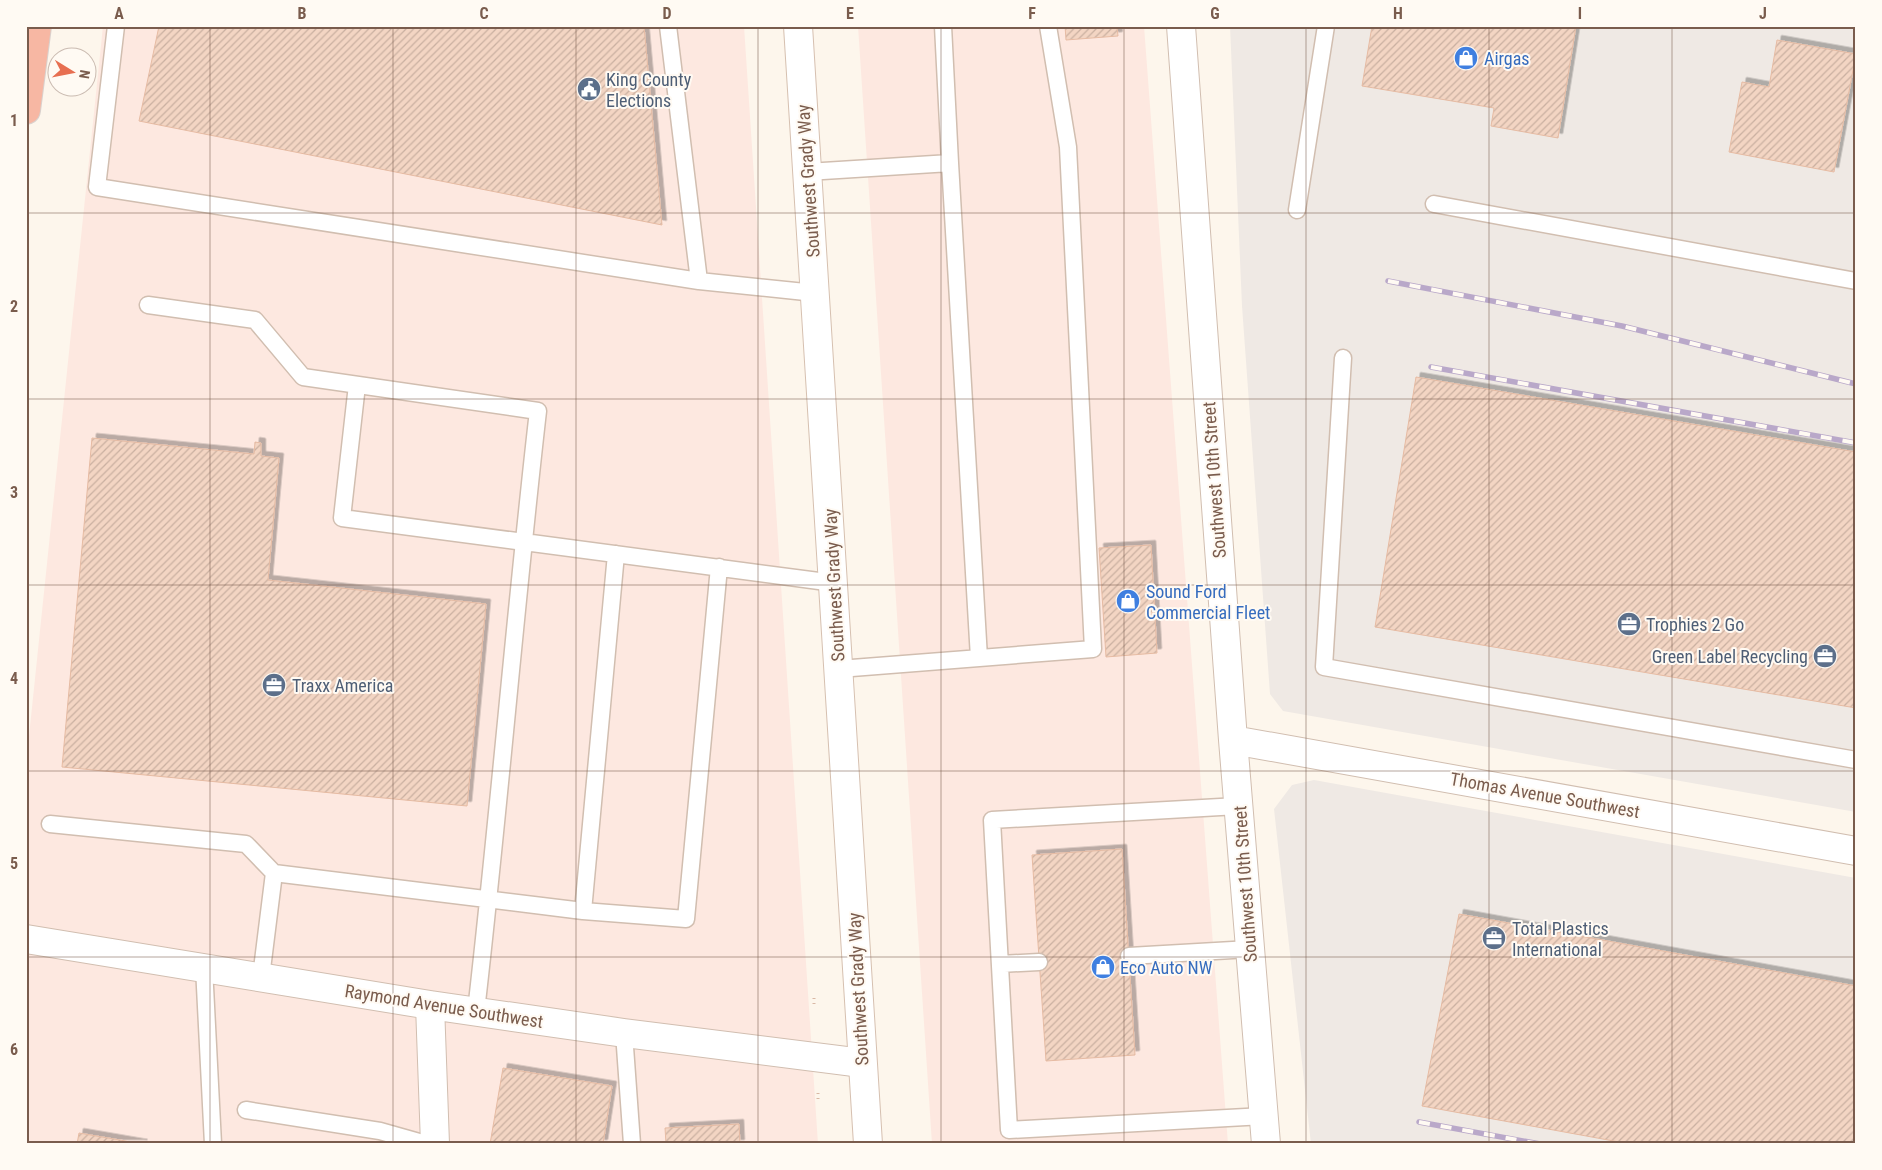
<svg xmlns="http://www.w3.org/2000/svg" width="1882" height="1170" viewBox="0 0 1882 1170" font-family="'Roboto Condensed',sans-serif">
  <style>
    .commercial { fill: #fde8e0 }
    .industrial { fill: #efe9e4 }
    .building { fill: url(#building-hatch); stroke: #e6bba3; filter: url(#shadow) }
    .lines { fill: none; stroke-linecap: round; stroke-linejoin: round }
    .service-casing { stroke: #d1beb0; stroke-width: 19 }
    .minor-casing { stroke: #d1beb0; stroke-width: 30 }
    .secondary-casing { stroke: #d6c0b0; stroke-width: 30 }
    .motorway-casing { stroke: #dad1cd; stroke-width: 30 }
    .path { stroke: #d9b8a5; stroke-width: 3; stroke-dasharray: 1 4; stroke-linecap: butt }
    .service { stroke: #fff; stroke-width: 16 }
    .minor { stroke: #fff; stroke-width: 28 }
    .secondary { stroke: #fff; stroke-width: 28 }
    .motorway { stroke: #f7b7a3; stroke-width: 28 }
    .rail-casing { stroke: #b9a8c9; stroke-width: 5.5 }
    .rail { stroke: #fffaf3; stroke-width: 4; stroke-dasharray: 11; stroke-linecap: butt }
    .grid { fill: none; stroke: #7a5c4d; stroke-width: 1; stroke-opacity: 0.55 }
    .labels { text-anchor: middle; dominant-baseline: central; stroke-width: 4; stroke-linejoin: round; paint-order: stroke }
    .shop-label { font-size: 18px; fill: #366cbe; stroke: #fffaf3; text-anchor: start }
    .service-label { font-size: 18px; fill: #4e5e75; stroke: #fffaf3; text-anchor: start }
    .street-label { font-size: 18px; fill: #7a5c4d; stroke: #fffaf3 }
    .neatline { fill: none; stroke: #7a5c4d; stroke-width: 2 }
    .grid-label { font-size: 16px; text-anchor: middle; font-weight: bold; fill: #7a5c4d }
  </style>
  <defs>
    <pattern id="building-hatch" width="6" height="6" patternUnits="userSpaceOnUse" patternTransform="scale(1.25)"><rect width="6" height="6" fill="#f3d5c3"/><path d="M-1 1l2-2M0 6l6-6M5 7l2-2" fill="none" stroke="#cab0a1"/></pattern>
    <filter id="shadow"><feDropShadow dx="4.5" dy="-4.5" stdDeviation="0" flood-color="#0004"/></filter>
  </defs>
  <rect width="100%" height="100%" fill="#fdf6ec"/>
  <path class="commercial" d="M103,26h641l74,1118h-792v-379z
    M858,26h286l84,1118h-296z"/>
  <path class="industrial" d="M1230,26h626v786l-573,-101 -13,-17 -28,-388z
    M1314,780l542,98v266h-545l-37,-335 18,-24z"/>
  <path class="building" d="M159,26h485l18,199 -523,-104z
    M1065,26h52l1,10 -52,4z
    M1372,26h204l-18,112 -67,-12 3,-18 -132,-22z
    M1777,40l79,14 -22,118 -105,-20 13,-70 27,5z
    M1416,377l440,75v256l-481,-81z
    M92,438l162,16 1,-12 6,1v13l18,2 -11,122 218,24 -19,202 -405,-39z
    M1151,545l6,108 -51,4 -7,-109z
    M1122,849l13,206 -89,6 -14,-206z
    M1459,914l397,72v158h-226l-208,-38z
    M503,1068l109,18 -9,58h-113z
    M739,1124l1,20h-74l-1,-16z
    M79,1133l64,11h-66z"/>
  <g class="lines">
    <g class="service-casing">
      <path id="service" d="M116,26l-19,161 602,94 116,12
        M668,26l31,255
        M950,163l29,495
        M807,172l143,-9 -7,-137
        M1434,204l422,77
        M1297,210l29,-184
        M148,305l107,15 48,57 235,34c-23,200 -39,401 -62,600
        M1343,358l-19,309 532,93
        M357,385l-15,133 492,65
        M616,554l-33,357 103,8 33,-352
        M839,669l254,-20 -25,-502 -20,-121
        M1238,806l-246,14 17,310 255,-14
        M50,824l196,20 28,29 309,38
        M1129,956l121,-7
        M1000,964l39,-2
        M204,967l9,177
        M261,977l13,-104
        M624,1033l8,111
        M246,1110l134,21 46,13"/>
    </g>
    <g class="minor-casing">
      <path id="minor" d="M1181,26l52,714 33,404
        M1233,740l623,111
        M26,939l404,66 194,28 238,30
        M430,1005l5,139"/>
    </g>
    <g class="secondary-casing">
      <path id="secondary" d="M798,26l70,1118"/>
    </g>
    <g class="motorway-casing">
      <path id="motorway" d="M26,110l11,-84"/>
    </g>
    <path class="path" d="M814,1004v-10
      M818,1093v8"/>
    <use href="#service" class="service"/>
    <use href="#minor" class="minor"/>
    <use href="#secondary" class="secondary"/>
    <use href="#motorway" class="motorway"/>
    <g class="rail-casing">
      <path id="rail" d="M1388,281l234,45 234,58
        M1431,367l425,76
        M1419,1122l121,22"/>
    </g>
    <use href="#rail" class="rail"/>
  </g>
  <path class="grid" d="M210,26v1118M393,26v1118M576,26v1118M758,26v1118M941,26v1118M1124,26v1118M1306,26v1118M1489,26v1118M1672,26v1118M26,213h1830M26,399h1830M26,585h1830M26,771h1830M26,957h1830"/>
  <defs>
    <g id="shop-disc" transform="scale(1.25)"><circle r="9.5" fill="#3f7fe0" stroke="#fffaf3"/><path d="M-5-2.5h2.3a2.7 3.5 0 0 1 5.4 0H5L5.5 6h-11ZM-1.5-2.5h3a1.5 2.3 0 0 0-3 0Z" fill="#fff"/></g>
    <g id="civic-disc" transform="scale(1.25)"><circle r="9.5" fill="#5c6f8a" stroke="#fffaf3"/><path d="M-.6-6.5H3V-4.5H.6V-3L4-1V1h2V6H-6V1h2V-1L-.6-3ZM-1.2 2.5V6h2.4V2.5Z" fill="#fff"/></g>
    <g id="office-disc" transform="scale(1.25)"><circle r="9.5" fill="#5c6f8a" stroke="#fffaf3"/><path d="M-6-3h4V-5.5h4V-3h4V5H-6ZM-1-4.5V-3h2v-1.5ZM-6 0V1H6V0Z" fill="#fff"/></g>
  </defs>
  <g fill-rule="evenodd">
    <use href="#shop-disc" x="1466" y="58"/>
    <use href="#civic-disc" x="589" y="89"/>
    <use href="#shop-disc" x="1128" y="601"/>
    <use href="#office-disc" x="1629" y="624"/>
    <use href="#office-disc" x="1825" y="656"/>
    <use href="#office-disc" x="274" y="685"/>
    <use href="#office-disc" x="1494" y="938"/>
    <use href="#shop-disc" x="1103" y="967"/>
  </g>
  <g class="labels">
    <g class="shop-label">
      <text x="1484" y="58">Airgas</text>
      <text x="1146" y="591">Sound Ford<tspan x="1146" dy="21">Commercial Fleet</tspan></text>
      <text x="1120" y="967">Eco Auto NW</text>
    </g>
    <g class="service-label">
      <text x="606" y="79">King County<tspan x="606" dy="21">Elections</tspan></text>
      <text x="1646" y="624">Trophies 2 Go</text>
      <text x="1808" y="656" text-anchor="end">Green Label Recycling</text>
      <text x="292" y="685">Traxx America</text>
      <text x="1512" y="928">Total Plastics<tspan x="1512" dy="21">International</tspan></text>
    </g>
    <g class="street-label">
      <text transform="translate(808 181) rotate(-94)">Southwest Grady Way</text>
      <text transform="translate(1214 480) rotate(-94)">Southwest 10th Street</text>
      <text transform="translate(834 585) rotate(-93)">Southwest Grady Way</text>
      <text transform="translate(1545 795) rotate(10)">Thomas Avenue Southwest</text>
      <text transform="translate(1245 884) rotate(-94)">Southwest 10th Street</text>
      <text transform="translate(858 989) rotate(-93)">Southwest Grady Way</text>
      <text transform="translate(444 1006) rotate(9)">Raymond Avenue Southwest</text>
    </g>
  </g>
  <rect width="1882" height="1170" fill="none" stroke="#fffaf3" stroke-width="55"/>
  <g transform="translate(72 72) rotate(100)"><circle r="24" fill="#fffaf3" stroke="#cabbb1"/>
  <path d="M0-4L9 19L0 12L-9 19Z" fill="#e76f51"/>
  <text y="-8" font-size="14" font-weight="bold" text-anchor="middle" fill="#7a5c4d">N</text>
  </g>
  <rect x="28" y="28" width="1826" height="1114" class="neatline"/>
  <g class="grid-label">
    <text x="119" y="19">A</text>
    <text x="302" y="19">B</text>
    <text x="484" y="19">C</text>
    <text x="667" y="19">D</text>
    <text x="850" y="19">E</text>
    <text x="1032" y="19">F</text>
    <text x="1215" y="19">G</text>
    <text x="1398" y="19">H</text>
    <text x="1580" y="19">I</text>
    <text x="1763" y="19">J</text>
    <text x="14" y="126">1</text>
    <text x="14" y="312">2</text>
    <text x="14" y="498">3</text>
    <text x="14" y="684">4</text>
    <text x="14" y="869">5</text>
    <text x="14" y="1055">6</text>
  </g>
</svg>
